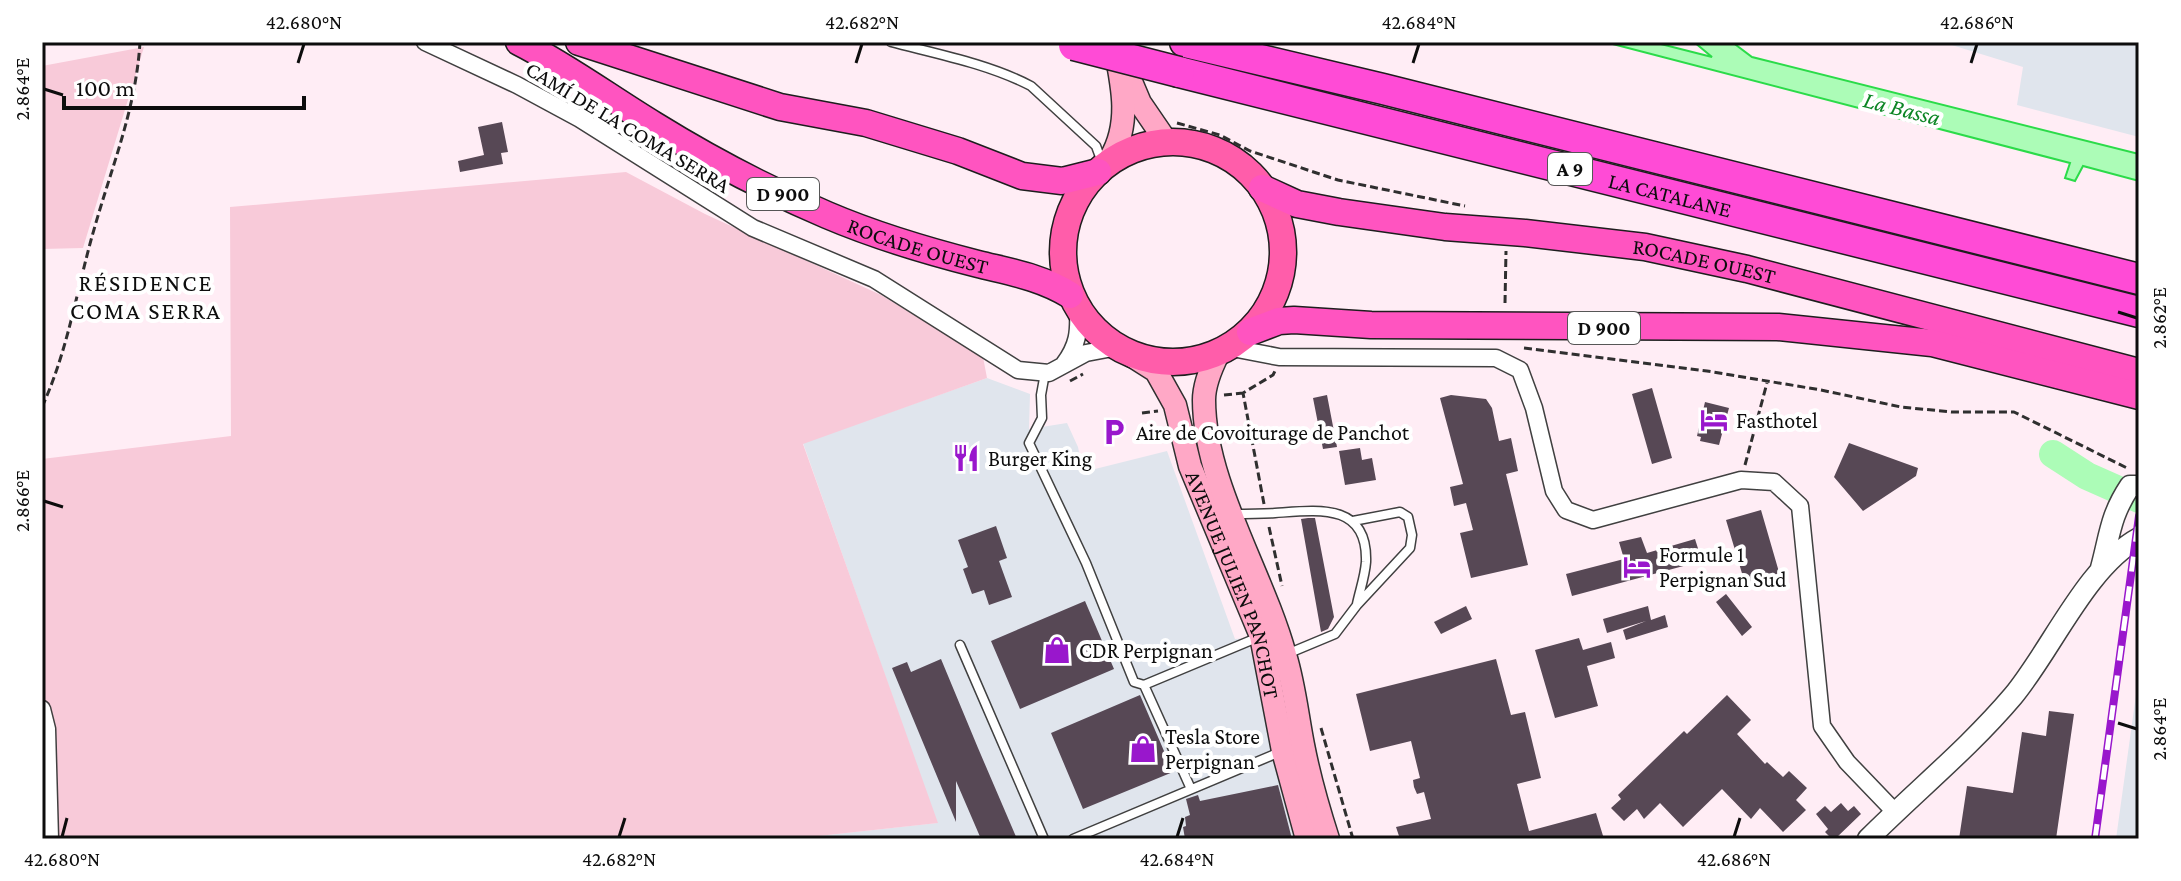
<svg xmlns="http://www.w3.org/2000/svg" width="2181" height="881" viewBox="0 0 2181 881" font-family="'Crimson Pro',serif">
  <style>
    .industrial { fill: #e0e5ed }
    .farmland { fill: #f8cad9 }
    .water { fill: #acfcb7; stroke: #2bdb49; stroke-width: 2 }
    .lines { fill: none; stroke-linecap: round; stroke-linejoin: round }
    .river { stroke: #acfcb7; stroke-width: 28 }
    .building { fill: #574855 }
    .service-casing { stroke: #404040; stroke-width: 11 }
    .minor-casing { stroke: #404040; stroke-width: 19 }
    .tertiary-casing { stroke: #404040; stroke-width: 23 }
    .secondary-casing { stroke: #2f2f2f; stroke-width: 25 }
    .primary-casing { stroke: #1e1e1e; stroke-width: 29 }
    .trunk-casing { stroke: #1e1e1e; stroke-width: 29 }
    .motorway-casing { stroke: #1e1e1e; stroke-width: 33 }
    .path { stroke: #2f2f2f; stroke-width: 3; stroke-dasharray: 8 4; stroke-linecap: butt }
    .service { stroke: #fff; stroke-width: 8 }
    .minor { stroke: #fff; stroke-width: 16 }
    .tertiary { stroke: #fff; stroke-width: 20 }
    .secondary { stroke: #ffa8c6; stroke-width: 22 }
    .primary { stroke: #ff5daa; stroke-width: 26 }
    .trunk { stroke: #ff54c0; stroke-width: 26 }
    .motorway { stroke: #ff4bd6; stroke-width: 30 }
    .rail-casing { stroke: #9917cc; stroke-width: 8 }
    .rail { stroke: #fff; stroke-width: 5; stroke-dasharray: 15; stroke-linecap: butt }
    .motorway-bridge-casing { stroke: #1e1e1e; stroke-width: 33; stroke-linecap: butt }
    .motorway-bridge { stroke: #ff4bd6; stroke-width: 30 }
    .ticks { fill: none; stroke: #0d0d0d; stroke-width: 3 }
    .labels { text-anchor: middle; dominant-baseline: central; stroke-width: 8; stroke-linejoin: round; paint-order: stroke }
    .shield { fill: #fff; stroke: #565656; stroke-width: 2 }
    .shield-label { font-size: 20px; font-weight: bold; fill: #0d0d0d }
    .street-label { font-size: 22px; fill: #0d0d0d; stroke: #fff }
    .poi-label { font-size: 22px; fill: #0d0d0d; stroke: #fff; text-anchor: start }
    .water-label { font-size: 24px; font-style: italic; fill: #0b8524; stroke: #fff }
    .neighbourhood-label { font-size: 24px; letter-spacing: 2px; fill: #0d0d0d; stroke: #fff }
    .neatline { fill: none; stroke: #0d0d0d; stroke-width: 3 }
    .ticks-label { font-size: 20px; text-anchor: middle; fill: #0d0d0d }
  </style>
  <rect width="100%" height="100%" fill="#ffedf5"/>
  <path class="industrial" d="M1942,42h197v95l-122,-32 6,-38z
    M987,378l43,16 -1,35 38,-6 11,24 5,25 84,-21 68,188 12,-1 55,201h-511l146,-16 -134,-380z
    M2139,673v166h-23z"/>
  <path class="farmland" d="M144,47l-61,201 -41,1v-183z
    M626,172l79,42 176,81 102,62 4,21 -184,66 135,379 -147,16h-735l-3,-111 -11,-37v-232l189,-23 -1,-229z"/>
  <path class="water" d="M1605,42h48l59,15 -18,-15h38l20,15 387,97v27l-56,-15 -8,15 -10,-3 5,-15z"/>
  <g class="lines">
    <path class="river" d="M2053,454l34,22 52,23"/>
  </g>
  <path class="building" d="M502,122l6,30 -7,1 2,11 -43,8 -2,-11 26,-6 -6,-28z
    M1652,388l20,70 -20,6 -20,-70z
    M1327,395l10,52 -14,2 -10,-51z
    M1451,395l35,4 6,9 7,33 12,-3 7,33 -12,3 22,91 -57,13 -11,-45 13,-3 -7,-27 -12,3 -4,-19 13,-3 -23,-86z
    M1705,402l24,6 -10,37 -19,-4 1,-4 -4,-1z
    M1849,443l69,25 -2,8 -53,35 -29,-34z
    M1360,448l2,12 10,-2 4,22 -31,5 -6,-34z
    M1761,510l20,69 -34,11 -21,-70z
    M1308,518h7l19,99 -6,12 -7,3 -20,-113z
    M996,526l11,32 -8,3 13,36 -23,8 -5,-15 -12,4 -9,-25 5,-2 -10,-27z
    M1641,537l6,16 48,-14 7,22 -130,35 -6,-22 58,-15 -5,-17z
    M1726,594l26,33 -10,9 -26,-34z
    M1085,601l29,68 -94,40 -29,-68z
    M1466,606l6,13 -31,15 -7,-12z
    M1648,606l3,14 14,-5 3,12 -42,13 -3,-10 23,-9 -39,12 -4,-14z
    M1579,638l4,12 28,-8 4,16 -28,8 11,40 -43,12 -20,-68z
    M941,659l37,89 39,91h-36l-25,-58v41l-64,-154 15,-6 4,10z
    M1496,659l15,56 14,-3 16,66 -24,6 12,47 67,-18 8,26h-204l-4,-12 35,-8 -7,-27 -7,2 -3,-7 -1,-7 7,-2 -9,-37 -41,10 -14,-57z
    M1140,695l33,77 -90,37 -32,-76z
    M1727,695l24,25 -14,14 28,30 2,-2 16,15 6,-6 18,17 -11,12 10,10 -23,22 -23,-24 -9,11 -29,-30 -39,38 -23,-24 -16,16 -7,-10 -13,12 -13,-13 10,-9 -3,-4 66,-64 3,3z
    M2049,711l25,3 -18,125h-97l8,-53 46,7 9,-61 24,4z
    M1278,785l14,54h-107l-2,-12 3,-1 -1,-9 5,-2 -4,-16 12,-4 2,6z
    M1841,803l7,8 6,-5 7,8 -26,25h-3l-7,-7 3,-3 -12,-15 9,-8 6,6z"/>
  <g class="lines">
    <g class="service-casing">
      <path id="service" d="M891,42c46,12 98,22 140,44l65,60 7,19
        M1045,373l-4,22 1,23 -13,25 57,120 48,119 10,3 115,-48
        M1232,514c14,0 29,0 43,-1 42,-3 93,-11 91,49 -1,14 -6,28 -9,42
        M960,645l84,194
        M1287,654l48,-20 22,-29 53,-57 2,-13 -4,-18 -8,-5 -47,9
        M1144,685l47,104
        M1073,839l207,-87"/>
    </g>
    <g class="minor-casing">
      <path id="minor" d="M425,42l92,43 63,34 173,109 121,51 144,91 31,3 37,-20 32,-6
        M1232,348l47,9 217,1 24,12 14,38 20,83 12,19 27,10 148,-40 33,2 26,24 22,220 25,36 48,50
        M1064,364c14,-19 15,-32 14,-54
        M42,709l5,20 3,110"/>
    </g>
    <g class="tertiary-casing">
      <path id="tertiary" d="M2101,568c9,-33 9,-52 29,-82h9
        M1868,839c48,-48 101,-91 145,-143 39,-47 73,-129 126,-158"/>
    </g>
    <g class="secondary-casing">
      <g id="secondary">
        <path d="M1129,77l11,26 26,38"/>
        <path d="M1110,159c22,-36 12,-76 4,-116"/>
        <path id="s1" d="M1126,352l30,19 19,34 15,61 71,170 22,115 24,88"/>
        <path d="M1218,354c-7,14 -14,30 -14,46 0,83 59,174 81,255 9,29 12,59 18,90 6,31 15,63 25,94"/>
      </g>
    </g>
    <g class="primary-casing">
      <path id="primary" d="M1063 252a110 110 0 1 1 220 0a110 110 0 1 1-220 0Z"/>
    </g>
    <g class="trunk-casing">
      <g id="trunk">
        <path id="s2" d="M519,42c49,25 89,55 135,83 55,34 114,65 173,90 49,21 100,36 151,49 32,8 63,13 92,31"/>
        <path d="M579,42l201,65 86,16 92,28 64,25 40,5 36,-9"/>
        <path id="s3" d="M1262,188l35,16 42,8 106,15 80,6 120,14 102,22 392,103"/>
        <path d="M1250,332l29,-11 15,-1 77,5 407,2 154,16 207,53"/>
      </g>
    </g>
    <g class="motorway-casing">
      <g id="motorway">
        <path d="M1185,42l198,47 756,190"/>
        <path id="s4" d="M1179,72l960,240"/>
      </g>
    </g>
    <path class="path" d="M1177,123l43,12 30,16 88,29 127,26
      M1505,303l1,-52
      M1524,348l183,23 114,19 80,17 51,5h62l113,56
      M1070,381l13,-7
      M1224,395l19,-2
      M42,407c27,-59 35,-120 53,-181 18,-63 41,-118 45,-184
      M1142,413l16,-2
      M1745,465l22,-82
      M1264,504l-21,-111 30,-18 2,-4
      M1269,527l13,59
      M1321,728l32,111"/>
    <use href="#service" class="service"/>
    <use href="#minor" class="minor"/>
    <use href="#tertiary" class="tertiary"/>
    <use href="#secondary" class="secondary"/>
    <use href="#primary" class="primary"/>
    <use href="#trunk" class="trunk"/>
    <use href="#motorway" class="motorway"/>
    <g class="rail-casing">
      <path id="rail" d="M2095,839l44,-323"/>
    </g>
    <use href="#rail" class="rail"/>
    <g class="motorway-bridge-casing">
      <path id="motorway-bridge" d="M1074,45l105,27"/>
    </g>
    <use href="#motorway-bridge" class="motorway-bridge"/>
  </g>
  <path class="ticks" d="M298,63l6,-19M856,63l6,-19M1413,63l6,-19M1971,63l6,-19M44,89l19,6M2118,312l19,6M44,501l19,6M2118,723l19,6M62,837l5,-19M619,837l6,-19M1177,837l6,-19M1734,837l6,-19"/>
  <defs>
    <g id="hotel-bare" transform="scale(2.16)"><path d="M-6-4.5h1.5V1H6V5H4.5V3h-9V5H-6ZM-4 0a1.8 1.8 0 1 1 3.6 0ZM.5 0V-2.5h3Q6-2.5 6 0Z" fill="#9917cc" stroke="#fff" stroke-width="2.5" paint-order="stroke"/></g>
    <g id="parking-bare" transform="scale(2.16)"><path d="M-3.5-5.5H1a3.5 3.5 0 0 1 0 7H-1V5.5H-3.5ZM-1-3.4V-.6H.8a1.4 1.4 0 0 0 0-2.8Z" fill="#9917cc" stroke="#fff" stroke-width="2.5" paint-order="stroke"/></g>
    <g id="restaurant-bare" transform="scale(2.16)"><path d="M-5-6h1v4h1v-4h1v4h1v-4h1v5L-1.5 .5V6h-2V.5L-5-1ZM5-6V6H3V1.5H1.5Q1.5-4 5-6Z" fill="#9917cc" stroke="#fff" stroke-width="2.5" paint-order="stroke"/></g>
    <g id="shop-bare" transform="scale(2.16)"><path d="M-5-2.5h2.3a2.7 3.5 0 0 1 5.4 0H5L5.5 6h-11ZM-1.5-2.5h3a1.5 2.3 0 0 0-3 0Z" fill="#9917cc" stroke="#fff" stroke-width="2.5" paint-order="stroke"/></g>
  </defs>
  <g fill-rule="evenodd">
    <use href="#hotel-bare" x="1714" y="420"/>
    <use href="#parking-bare" x="1114" y="432"/>
    <use href="#restaurant-bare" x="966" y="458"/>
    <use href="#hotel-bare" x="1637" y="567"/>
    <use href="#shop-bare" x="1057" y="650"/>
    <use href="#shop-bare" x="1143" y="749"/>
  </g>
  <g class="labels">
    <g class="shield">
      <rect x="1548" y="153" width="44" height="32" rx="6"/>
      <rect x="747" y="178" width="72" height="32" rx="6"/>
      <rect x="1568" y="312" width="72" height="32" rx="6"/>
    </g>
    <g class="shield-label">
      <text x="1570" y="169">A 9</text>
      <text x="783" y="194">D 900</text>
      <text x="1604" y="328">D 900</text>
    </g>
    <g class="street-label">
      <text transform="translate(628 127) rotate(31)">CAMÍ DE LA COMA SERRA</text>
      <text stroke="none"><textPath href="#s4" startOffset="506">LA CATALANE</textPath></text>
      <text stroke="none"><textPath href="#s2" startOffset="450">ROCADE OUEST</textPath></text>
      <text stroke="none"><textPath href="#s3" startOffset="450">ROCADE OUEST</textPath></text>
      <text stroke="none"><textPath href="#s1" startOffset="264">AVENUE JULIEN PANCHOT</textPath></text>
    </g>
    <g class="poi-label">
      <text x="1736" y="420">Fasthotel</text>
      <text x="1136" y="432">Aire de Covoiturage de Panchot</text>
      <text x="988" y="458">Burger King</text>
      <text x="1659" y="554">Formule 1<tspan x="1659" dy="25">Perpignan Sud</tspan></text>
      <text x="1079" y="650">CDR Perpignan</text>
      <text x="1165" y="736">Tesla Store<tspan x="1165" dy="25">Perpignan</tspan></text>
    </g>
    <g class="water-label">
      <text transform="translate(1902 108) rotate(14)">La Bassa</text>
    </g>
    <g class="neighbourhood-label">
      <text x="146" y="282">RÉSIDENCE<tspan x="146" dy="28">COMA SERRA</tspan></text>
    </g>
  </g>
  <rect width="2181" height="881" fill="none" stroke="#ffffff" stroke-width="88"/>
  <path d="M64 96v12h240v-12" fill="none" stroke="#0d0d0d" stroke-width="4"/>
  <text x="76" y="96" font-size="24" fill="#0d0d0d" stroke="#ffffff" stroke-width="6" paint-order="stroke">100 m</text>
  <rect x="44" y="44" width="2093" height="793" class="neatline"/>
  <g class="ticks-label">
    <text x="304" y="29">42.680°N</text>
    <text x="862" y="29">42.682°N</text>
    <text x="1419" y="29">42.684°N</text>
    <text x="1977" y="29">42.686°N</text>
    <text transform="translate(22 89) rotate(-90)" y="7">2.864°E</text>
    <text transform="translate(2159 318) rotate(-90)" y="7">2.862°E</text>
    <text transform="translate(22 501) rotate(-90)" y="7">2.866°E</text>
    <text transform="translate(2159 729) rotate(-90)" y="7">2.864°E</text>
    <text x="62" y="866">42.680°N</text>
    <text x="619" y="866">42.682°N</text>
    <text x="1177" y="866">42.684°N</text>
    <text x="1734" y="866">42.686°N</text>
  </g>
</svg>
